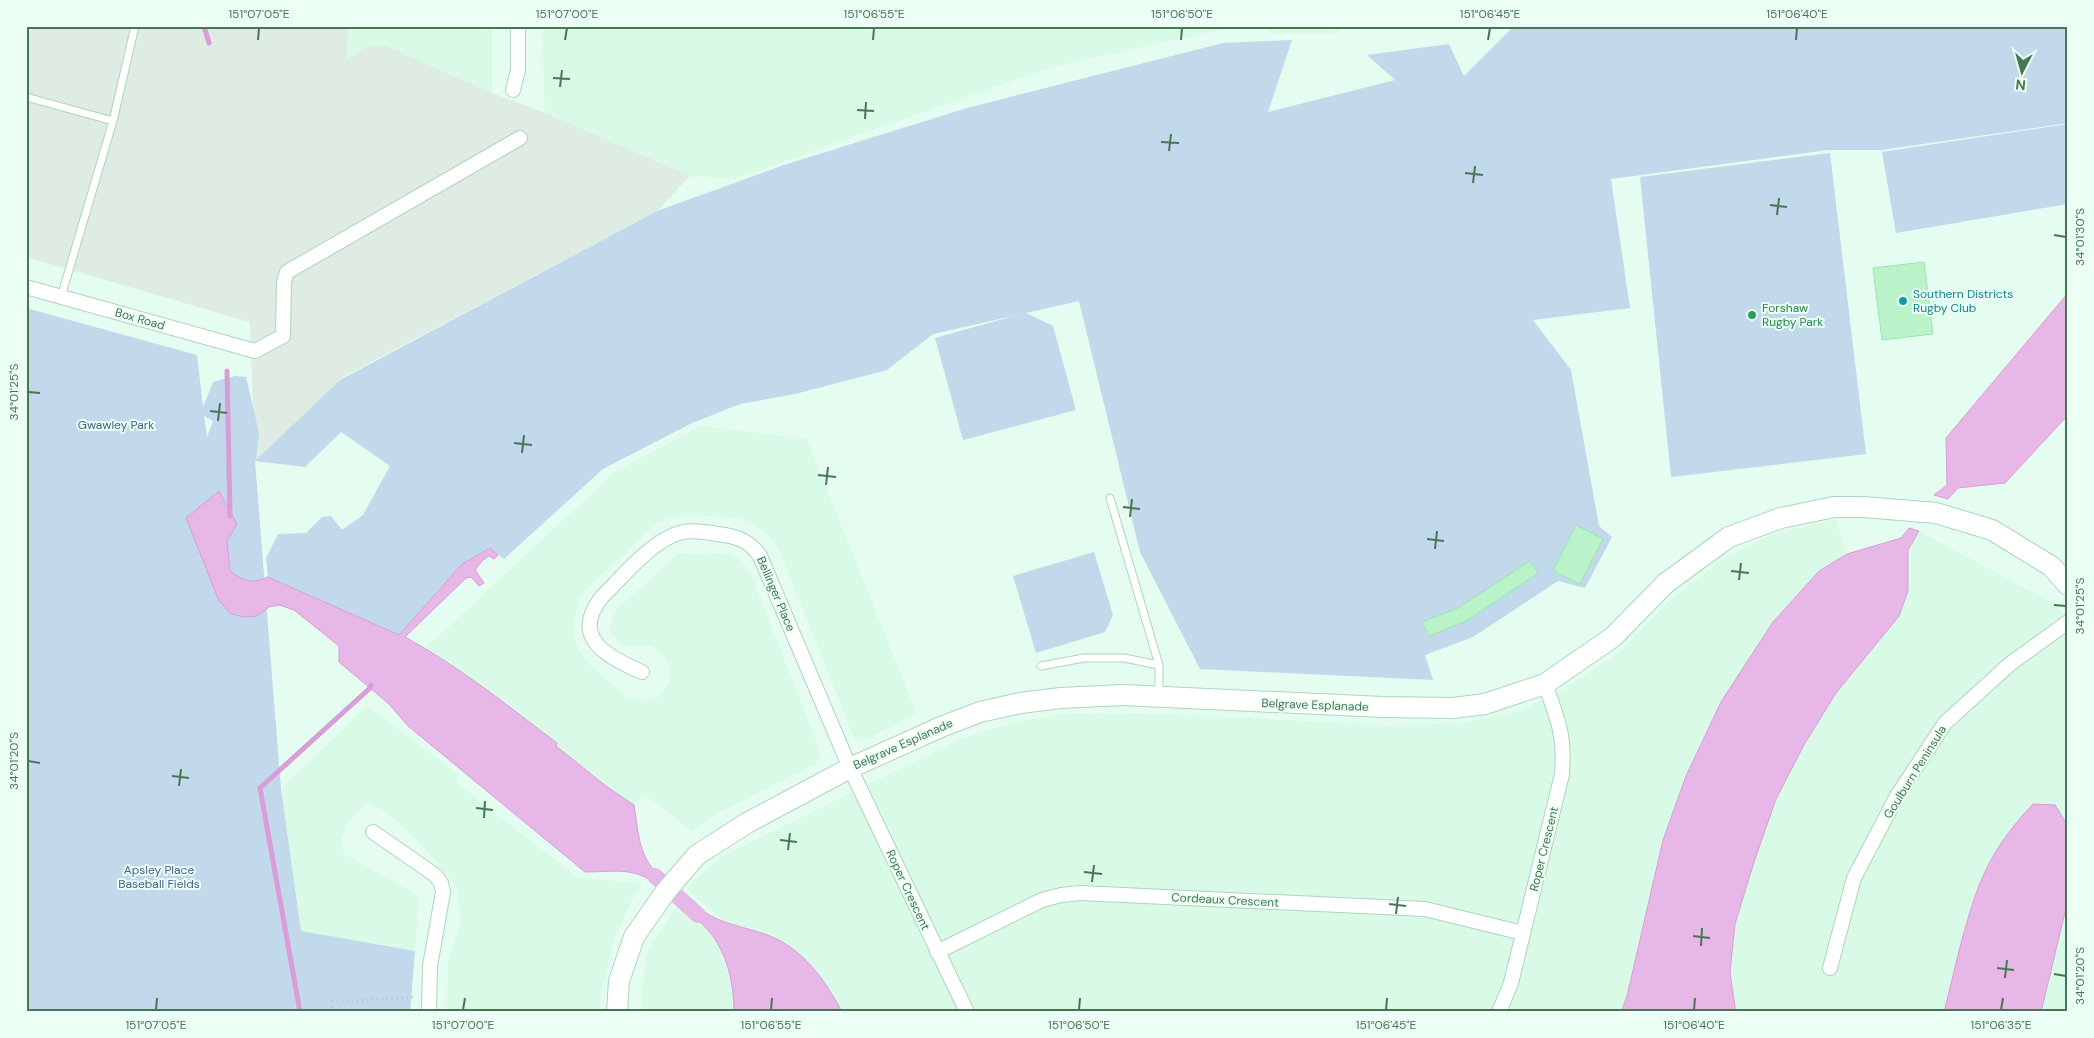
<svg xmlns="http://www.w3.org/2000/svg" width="2094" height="1038" viewBox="0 0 2094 1038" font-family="'DM Sans',sans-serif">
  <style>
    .residential { fill: #d8fae6 }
    .industrial { fill: #deece3 }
    .green { fill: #c2d8eb; fill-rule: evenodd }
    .water { fill: #e7b7e7; stroke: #d99dd8 }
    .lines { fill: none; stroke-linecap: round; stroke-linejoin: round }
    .stream { stroke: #d99dd8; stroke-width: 5 }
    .canal { stroke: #e7b7e7; stroke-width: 16 }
    .building { fill: #baf3c9; stroke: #9ae6ad }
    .lane-casing { stroke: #afd4bb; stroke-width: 9 }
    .street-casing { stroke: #afd4bb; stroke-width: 16 }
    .secondary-casing { stroke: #acd7b9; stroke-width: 22 }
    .path { stroke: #9dd8ac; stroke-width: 3; stroke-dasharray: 1 4; stroke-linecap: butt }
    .lane { stroke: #fff; stroke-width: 7 }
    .street { stroke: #fff; stroke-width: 14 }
    .secondary { stroke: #fff; stroke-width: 20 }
    .ticks { fill: none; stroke: #487652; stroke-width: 2 }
    .culture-dot { fill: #0f9aa8; stroke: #ebfff4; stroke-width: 2 }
    .leisure-dot { fill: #2e9e5b; stroke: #ebfff4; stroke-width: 2 }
    .labels { text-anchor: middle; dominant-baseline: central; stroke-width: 4; stroke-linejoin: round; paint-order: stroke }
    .culture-label { font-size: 12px; fill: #0d838f; stroke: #ebfff4; text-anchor: start }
    .leisure-label { font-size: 12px; fill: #27864d; stroke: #ebfff4; text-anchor: start }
    .street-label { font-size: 12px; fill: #487652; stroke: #ebfff4 }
    .park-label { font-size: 12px; fill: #456288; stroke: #ebfff4 }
    .neatline { fill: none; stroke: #487652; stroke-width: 2 }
    .ticks-label { font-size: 12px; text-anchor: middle; fill: #487652 }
  </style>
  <rect width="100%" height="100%" fill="#e4fdf0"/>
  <path class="residential" d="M348,26h144v67l-106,-47 -39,14z
    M542,26h797v7h-70v-7l-36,1 -181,40 -318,112 -44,-3 -145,-63z
    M701,426l106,13 109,274 -53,28 -9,-3 -74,-186 -8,-13 -16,-14 -19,-7 -52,-3 -11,2 -18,7 -71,66 -5,8 -5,17 -1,15 2,12 6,13 10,12 34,29 10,4 11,1 10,-3 7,-7 5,-9 2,-11 -3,-9 -4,-7 -13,-9h-26l-6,-3 -9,-14 5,-18 64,-58 51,1 9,4 10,12 72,183 -4,10 -97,49 -28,19 -48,-37 -10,11 -28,-19 -51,-40 2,-3 -100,-74 -31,-21 190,-177z
    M1835,519l12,35 -28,17 -133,205 -23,64 -36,156 -6,16h-779l-10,-21 -61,-55 -47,-15 -38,-33 35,-31 239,-118 60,-18 52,-8 92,1 224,11 74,-2 56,-11 49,-25 53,-35 51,-53 46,-36 55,-29z
    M1919,531l139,75 10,15v215l-3,-15 -32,-17 -19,20 -15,23 -19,35 -36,130h-207l-2,-4 -5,-36 5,-48 19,-62 22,-63 29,-56 31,-50 38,-46 34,-56v-41z
    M367,706l92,69 -3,7 122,96 65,5 -12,19 -17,38 -12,48 -3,24h-152l1,-50 13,-39 -4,-36 -36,-43 -33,-31 -21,-10 -19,19 -7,18 3,14 75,42 -4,55 -114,-20 -20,-142z
    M2068,900v112h-27z
    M679,903l29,26 11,18 13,38 2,27h-91l-2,-16 6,-44z"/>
  <path class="industrial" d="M26,26h322l-1,34 19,-13 20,-1 106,47 53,20 145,63 -33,35 -314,166 -88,84 -5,-139 -224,-65z"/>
  <path class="green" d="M1514,26h554v97l-187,27h-53l-217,29 19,129 -97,12 38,50 28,156 13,11 -27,51 -27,-7 -85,56 -48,18 8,25 -233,-11 -60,-117 -61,-251 -53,12 27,13 23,84 -113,30 -28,-102 86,-24 -88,20 -46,36 -92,24 -55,10 -48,19 -89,46 -99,90 -15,-11 -27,16 -63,71 -131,-58 -2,-19 12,-24 28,-1 16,-16 9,-1 11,14 21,-15 27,-49 -49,-34 -36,35 -50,-6 26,328 20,142 114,20 -5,61h-384v-704l171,47 6,52 10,-25 22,-6 11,1 13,56 -3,27 84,-80 317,-169 127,-46 183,-57 256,-65 69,-3 -24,72 127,-32 -28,-25 82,-11 15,32zM204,416l9,5 -6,16z
    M2068,124v80l-172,29 -14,-81z
    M1830,153l36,301 -195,23 -31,-300z
    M1094,552l19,63 -8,17 -69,21 -23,-77z"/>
  <path class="water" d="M2068,293v122l-63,68 -47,5 -10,11 -14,-4 13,-10 -1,-47z
    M219,491l18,33 -10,17 3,30c16,11 20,13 38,6l131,58 63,-71 28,-16 8,7 -4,4 -5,-3 -6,4 -8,10 9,13 -5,3 -8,-9 -5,1 -61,59c55,30 103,69 152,106l-1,3 50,40 28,19c4,22 4,53 24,68l-6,8c-21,-14 -42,-9 -67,-9l-177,-146 -19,-22 -50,-42v-16l-45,-36 -15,-5 -10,2 -12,9 -13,1 -13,-3 -12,-13 -33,-83z
    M1909,528l10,3 -11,19v41l-9,25 -63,77 -31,50 -29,56 -22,63 -19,62 -5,48 5,35 2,5h-116l6,-16 36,-156 23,-64 35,-74 52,-80 46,-51 28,-17 54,-16z
    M2033,804l22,1 10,16 3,15v64l-27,112h-97c11,-43 20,-88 36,-129 12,-30 31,-56 53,-79z
    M685,895c10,8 19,18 30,23 18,8 37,11 55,18 33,13 56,45 72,76h-108c0,-28 -7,-60 -26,-82 -8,-10 -20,-18 -29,-27z"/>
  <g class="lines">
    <path class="stream" d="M204,26l5,17
      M227,371l3,145
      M300,1012l-40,-224 109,-99 2,-4"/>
    <path class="canal" d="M655,876l43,39"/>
  </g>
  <path class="building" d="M1924,262l9,72 -51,6 -9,-72z
    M1576,525l27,14 -23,45 -27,-13z
    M1530,561l8,12 -72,48 -37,15 -7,-14 36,-14z"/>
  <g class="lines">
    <g class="lane-casing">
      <path id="lane" d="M26,97l87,24 -52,176
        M113,121l22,-95
        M1110,498l49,167v29
        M1041,666l43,-8h40l35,7"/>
    </g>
    <g class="street-casing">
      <path id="street" d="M513,90l5,-20v-44
        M26,287l229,64 28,-15 1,-54 3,-10 233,-134
        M642,672c-33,-14 -73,-34 -40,-75 20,-20 52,-59 81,-65 11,-2 23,0 34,2 19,2 32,6 43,22l90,212 117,244
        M373,832l62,43 6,8 2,9 -13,74 -1,46
        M937,952l105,-52 19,-5 19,-2 345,16 98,24
        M1830,968l24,-90 43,-82 48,-73 65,-59 58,-42
        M1499,1012l12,-29 51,-209c3,-39 -4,-54 -17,-90"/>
    </g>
    <g class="secondary-casing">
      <path id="secondary" d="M617,1012l2,-31 15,-44 32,-46 31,-36 50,-32 103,-55 91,-41 39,-15 40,-9 41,-5 61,-3 261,12 70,1 32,-4 60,-20 68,-47 53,-54 63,-46 52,-19 53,-11h30l72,6 56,17 59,36 17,19"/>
    </g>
    <path class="path" d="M330,1012l2,-10 83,-5"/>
    <use href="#lane" class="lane"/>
    <use href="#street" class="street"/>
    <use href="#secondary" class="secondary"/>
  </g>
  <path class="ticks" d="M258,40l1,-12M565,40l2,-12M873,40l1,-12M1181,40l1,-12M1488,40l2,-12M1796,40l1,-12M553,78l17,1M560,87l2,-17M857,110l17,1M865,119l1,-17M1161,142l18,1M1169,151l2,-17M1465,173l18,2M1473,183l2,-17M1770,205l17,2M1777,215l2,-17M2054,235l12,2M28,392l12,1M210,411l17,2M218,421l2,-18M514,443l18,2M522,453l2,-18M818,475l18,2M826,485l2,-18M1123,507l17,2M1130,517l2,-18M1427,539l17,2M1435,549l2,-18M1731,571l18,2M1739,580l2,-17M2054,605l12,1M28,761l12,2M172,776l17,2M179,786l2,-17M476,808l17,2M484,818l1,-17M780,840l17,2M788,850l2,-17M1084,872l18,2M1092,882l2,-17M1389,904l17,2M1396,914l2,-17M1693,936l17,2M1701,946l1,-18M1997,968l17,2M2054,974l12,2M2005,978l2,-18M156,1010l1,-12M463,1010l2,-12M771,1010l1,-12M1079,1010l1,-12M1386,1010l1,-12M1694,1010l1,-12M2001,1010l2,-12"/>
  <circle class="culture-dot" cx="1903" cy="301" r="5"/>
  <circle class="leisure-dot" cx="1752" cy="315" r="5"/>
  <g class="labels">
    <g class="culture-label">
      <text x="1913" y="294">Southern Districts<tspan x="1913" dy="14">Rugby Club</tspan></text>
    </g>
    <g class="leisure-label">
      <text x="1762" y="308">Forshaw<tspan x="1762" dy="14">Rugby Park</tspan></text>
    </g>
    <g class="street-label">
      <text transform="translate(140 319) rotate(16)">Box Road</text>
      <text transform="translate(776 594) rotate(67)">Bellinger Place</text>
      <text transform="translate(1315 705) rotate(2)">Belgrave Esplanade</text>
      <text transform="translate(903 744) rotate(-24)">Belgrave Esplanade</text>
      <text transform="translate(1915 772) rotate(-58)">Goulburn Peninsula</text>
      <text transform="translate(1544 849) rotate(-76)">Roper Crescent</text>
      <text transform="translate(908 890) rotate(65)">Roper Crescent</text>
      <text transform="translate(1225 900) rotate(3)">Cordeaux Crescent</text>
    </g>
    <g class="park-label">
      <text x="116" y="425">Gwawley Park</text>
      <text x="159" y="870">Apsley Place<tspan x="159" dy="14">Baseball Fields</tspan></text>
    </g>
  </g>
  <rect width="2094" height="1038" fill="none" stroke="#ebfff4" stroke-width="55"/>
  <g transform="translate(2022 72) rotate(186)" stroke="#ebfff4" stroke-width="4" paint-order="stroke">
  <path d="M0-4L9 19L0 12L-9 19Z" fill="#487652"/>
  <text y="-8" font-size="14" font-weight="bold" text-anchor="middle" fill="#487652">N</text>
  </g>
  <rect x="28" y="28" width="2038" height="982" class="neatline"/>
  <g class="ticks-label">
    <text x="259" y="18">151°07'05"E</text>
    <text x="567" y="18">151°07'00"E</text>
    <text x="874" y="18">151°06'55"E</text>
    <text x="1182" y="18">151°06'50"E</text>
    <text x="1490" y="18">151°06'45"E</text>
    <text x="1797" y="18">151°06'40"E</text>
    <text transform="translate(2080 237) rotate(-90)" y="4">34°01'30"S</text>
    <text transform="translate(14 392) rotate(-90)" y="4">34°01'25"S</text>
    <text transform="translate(2080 606) rotate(-90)" y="4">34°01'25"S</text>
    <text transform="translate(14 761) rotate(-90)" y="4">34°01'20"S</text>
    <text transform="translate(2080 976) rotate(-90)" y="4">34°01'20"S</text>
    <text x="156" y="1029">151°07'05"E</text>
    <text x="463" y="1029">151°07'00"E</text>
    <text x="771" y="1029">151°06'55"E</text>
    <text x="1079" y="1029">151°06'50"E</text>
    <text x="1386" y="1029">151°06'45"E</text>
    <text x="1694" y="1029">151°06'40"E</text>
    <text x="2001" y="1029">151°06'35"E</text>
  </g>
</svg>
